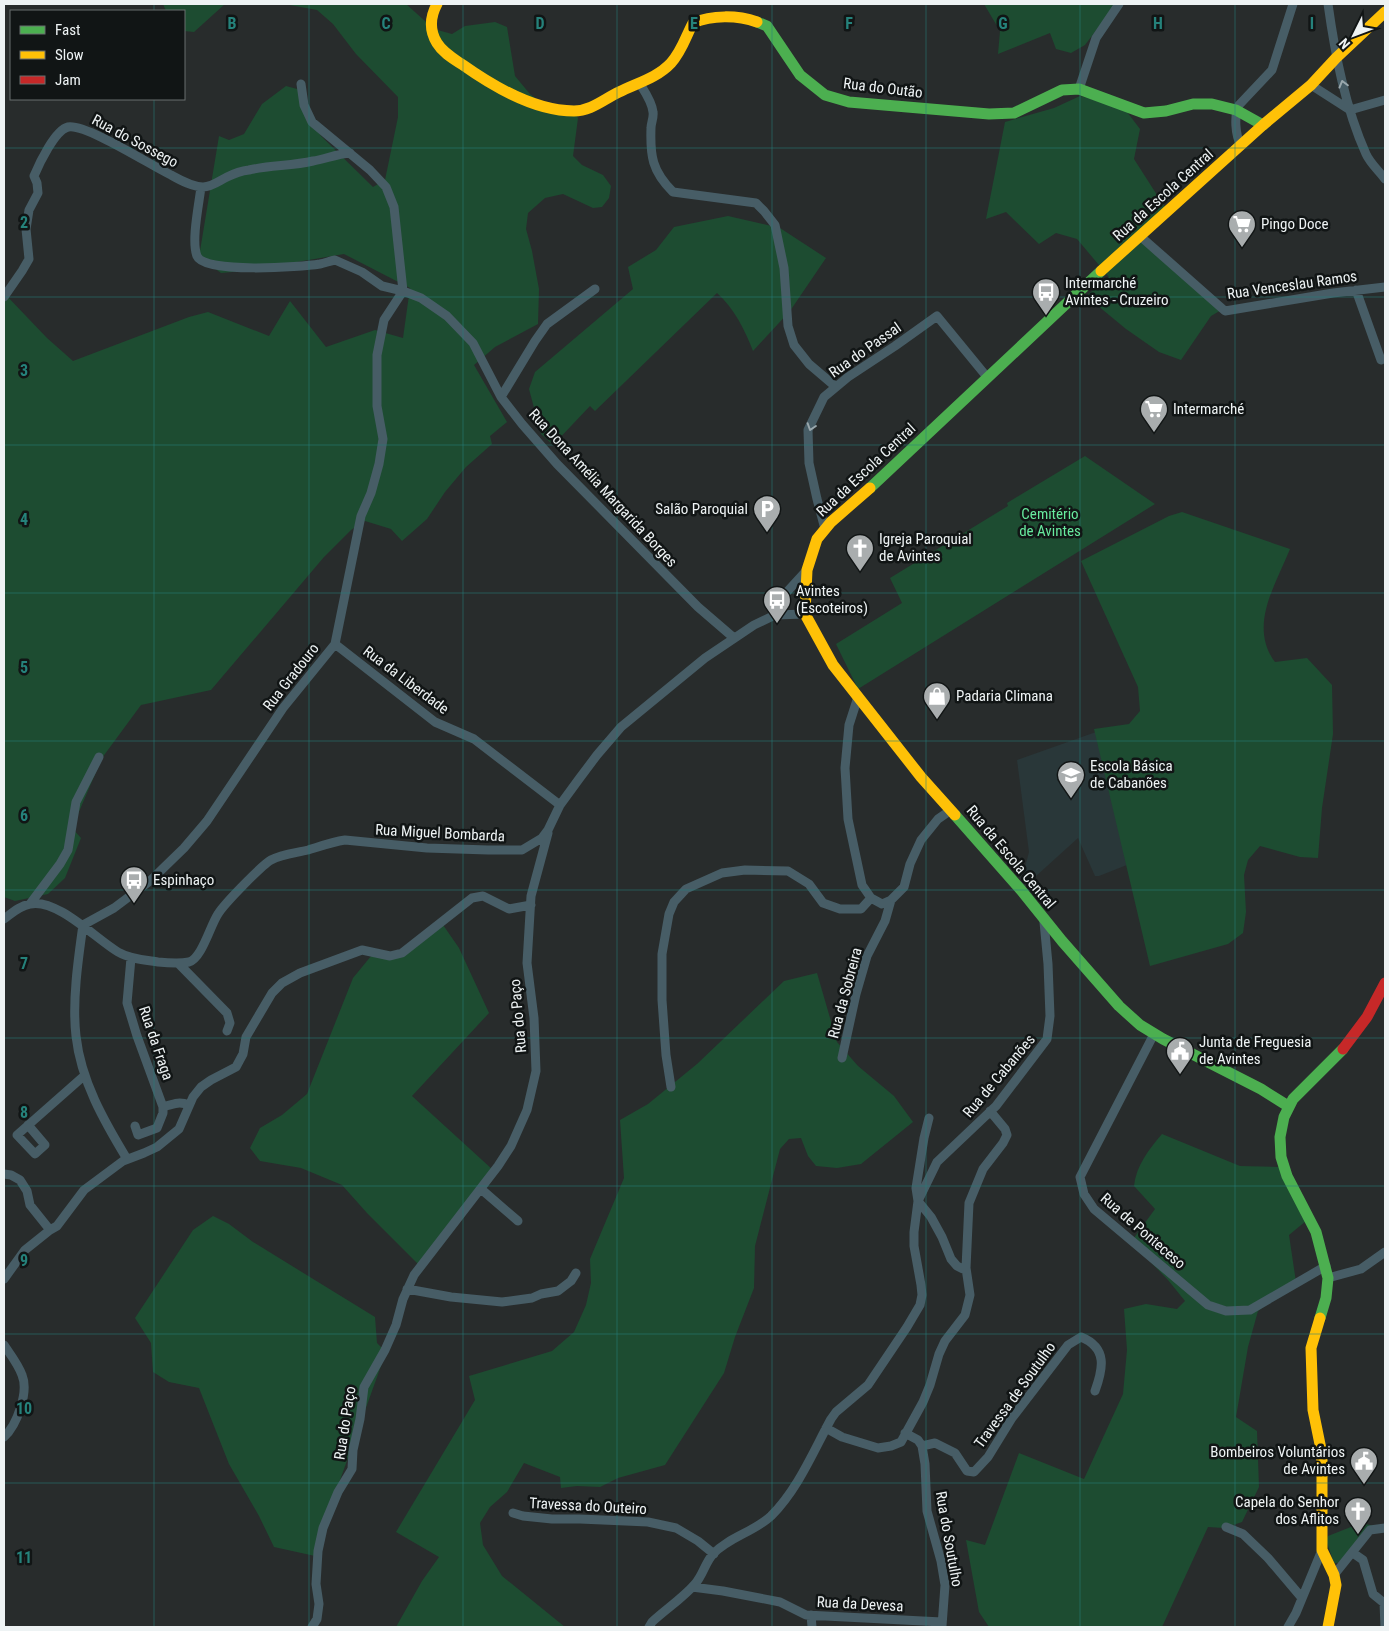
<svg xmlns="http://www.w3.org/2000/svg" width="1389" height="1631" viewBox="0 0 1389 1631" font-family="'Roboto Condensed',sans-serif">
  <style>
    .built { fill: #293739 }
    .green { fill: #1d4c31 }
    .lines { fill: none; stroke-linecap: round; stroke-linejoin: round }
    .street { stroke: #475d66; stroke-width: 9 }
    .fast { stroke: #4caf50; stroke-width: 11 }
    .slow { stroke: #ffc107; stroke-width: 11 }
    .jam { stroke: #c62828; stroke-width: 11 }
    .oneway { stroke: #9aa8ad }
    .grid { fill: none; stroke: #25827b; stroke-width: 1; stroke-opacity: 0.55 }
    .labels { text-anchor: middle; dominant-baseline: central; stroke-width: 5; stroke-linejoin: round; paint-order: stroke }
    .street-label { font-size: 15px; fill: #eef3f4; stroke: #111515 }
    .poi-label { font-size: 15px; fill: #eef3f4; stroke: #111515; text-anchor: start }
    .park-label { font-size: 15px; fill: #67ea9e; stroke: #111515 }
    .grid-label { font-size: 16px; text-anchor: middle; font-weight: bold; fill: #25827b; stroke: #111515; stroke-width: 5; stroke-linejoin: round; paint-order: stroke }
  </style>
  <rect width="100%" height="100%" fill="#282c2c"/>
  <path class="built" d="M1096,732l46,127 -43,17h-4l-17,-38 -53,48 -4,-4 8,-30 -12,-92z"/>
  <path class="green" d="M163,4h62l-31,28 -10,-1v-20h-18z
    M284,4h122l28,25 18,5 13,-8 30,-4 12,5 8,49 15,18 12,9 30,5 6,10 -5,38 9,9 21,10 8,11 -2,12 -7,9 -9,1 -30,-14 -18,4 -17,15 -2,16 6,22 7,38 -1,35 -43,23 -21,18 33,57 -17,14 2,8 -26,23 -21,25 -18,27 -25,22 -11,-12 -26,-8 -14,9 -27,27 -113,133 -70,15 -39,53 -30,70 9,10 -16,40 -17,16 -33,7 -11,-4v-604l43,45 26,23 116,-44 19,-5 61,24 21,-35 36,46 49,-17 28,8 7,-50 -66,-34 -100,17 -23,2 -22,-16 20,-121 10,4 15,-6 18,-30 24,-18 15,4 5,23 15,23 52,51 12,-7 13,-63v-20l-42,-43 -23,-30 -16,-14z
    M984,4h132l-31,41 -14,8 -15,-4 -6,-16 -52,21 2,-23z
    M1080,96l44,12 16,21 -6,30 32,50 -28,23 85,77 -12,7 -30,44 -22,-8 -33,-23 -40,-33 23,-19 -32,-38 -21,-6 -17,11 -33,-32 -20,7 19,-97 49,-14z
    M728,216l52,12 46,30 2,1 -2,-1 -36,53 -37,40c-8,-21 -19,-43 -36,-58l-122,118 -5,-5 -37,39 -12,-11 -12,-45 6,-17 98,-83 -5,-22 28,-17 18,-23z
    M1085,456l70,48 -297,185 -22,-45 66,-41 -12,-25 118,-72 -1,-3z
    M1182,512l108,37c-14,35 -42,77 -15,113l32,-4 25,27 1,49 -11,74 -4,50 -18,-1 -40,-11 -12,14 -4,15 2,37 -3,21 -15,11 -78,22 -56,-237 35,-5 11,-13 -2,-24 -57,-126 88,-45z
    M441,922l18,26 30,65 -77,83 81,74 -74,95 -52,-52 -25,-28 -41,-17 -41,-7 -10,-13 10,-20 22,-13 25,-21 46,-116 23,-28 19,9z
    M817,973l20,69 21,24 36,30 19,26 -52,42 -24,4 -21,-2 -8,-10 -7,-18 -12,1 -9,10 -25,97 -1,42 -19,49 -11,36 -59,92 -47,13 -18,9 -23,-1 -16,2 -1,-11 -36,-14 -17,29 -17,15 -10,16 3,22 19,31 63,51h-169l26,-46 17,-24 -43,-25 79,-132 -6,-24 83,-25 22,-19 12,-27 5,-22 -1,-24 34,-81 -4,-58 28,-16 49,-40 87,-83z
    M1162,1134l78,32 39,1 27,54 -17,14 7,47 -38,29 -10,36 -12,70 21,14 2,56 -17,35 -18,6 -16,-1 -46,100h-173l-10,-15 -13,-72 19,5 34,-92 65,26 39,-85 4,-44 -3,-41 22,-5 31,5 8,-8 -17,-21 -37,-38 24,-33 -21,-23c2,-20 15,-37 28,-52z
    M213,1216l16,8 24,18 122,75 2,26 9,9 -70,195 -1,9 -41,-9 -15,-31 -30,-52 -30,-76 -30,-6 -16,-10 -2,-29 -16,-25 58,-88z
    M1361,1523l14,3 -37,37h-4l-8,-23 2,-4z"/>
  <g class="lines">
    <path class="street" d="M1328,4c7,50 17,103 38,150 4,9 13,17 19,25
      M301,84l3,21 8,17 58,48 16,17 8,20 9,84
      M640,84c5,8 12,18 13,28 1,5 -2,11 -2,16 -1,28 1,43 22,64l83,11 8,8 11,14 9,43 4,58 6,19 15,19 27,23
      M1311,85l39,25
      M1079,89l17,-51 23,-34
      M1350,110l35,-10
      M1241,145c-6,-10 -7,-30 -2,-40l33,-35 21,-66
      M201,187c-2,17 -10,54 -4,69 7,18 104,11 123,8 5,-1 10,-3 15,-4l27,12 20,14 21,5 18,7 26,18 26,27 28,54 21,27 35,40 141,143 36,31
      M1140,236l85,75 108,-18 52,-6
      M1356,290l25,70
      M4,297l18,-26 7,-12 -3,-30 3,-19 9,-17 -1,-10 -3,-7c5,-12 21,-46 34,-49 17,-4 84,39 103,48 9,5 21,12 32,12 9,0 16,-6 24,-10 6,-3 14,-6 22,-7 21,-5 43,-4 64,-9 12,-2 24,-7 37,-8
      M501,397l34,-56 12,-17 48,-35
      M825,529l-8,-30 -8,-36 -1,-33 16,-33 24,-20 47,-31 42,-30 50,61
      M775,615l10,-21 22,-24
      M335,644l100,78 39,17 86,66
      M858,697l-9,28 -4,43 3,51 14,66 9,13 11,6 9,-4
      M30,904l30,-40 8,-14 8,-48 23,-45
      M4,919c8,-6 15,-13 26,-15 27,-6 66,35 88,48 12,7 27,8 40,10 10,1 21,2 31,0 13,-4 21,-36 29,-48 6,-10 44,-49 53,-54 11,-6 25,-7 37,-10 13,-4 24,-8 37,-10l82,8 61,2h34l20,-12 6,-8 12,-25 19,-26 18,-24 24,-28 84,-69 49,-33 21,-10 30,-1
      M83,925l31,-17 36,-27 34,-33 23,-27 76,-113 52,-64 26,-128 10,-23 8,-29 4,-25 -6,-33v-51l7,-35 19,-29
      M83,925c-5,35 -11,77 -7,111 5,45 28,85 51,123
      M131,958l-4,45 10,33 26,71v6l-6,15 -19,7 -3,-9
      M178,963l49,50 3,10 -3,8
      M1154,1034l-74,143 4,17 10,15 114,96 18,6 24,-1 76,-44
      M842,1058l14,-64 11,-38 18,-35 6,-21 13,-13 6,-23 11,-24 17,-21 13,-9
      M671,1087l-5,-32 -4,-55v-46l7,-40 5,-12 12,-13 36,-16 23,-3 43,1 21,13 14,19 17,6h21l10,-11
      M163,1107c10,-3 16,-6 26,-2
      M929,1118l-5,20 -8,50 2,13 13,16 11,20 9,22 6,7 6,3 3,-1
      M28,1125l17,20 -10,9 -18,-19 68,-60
      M4,1174l7,1 9,5 7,11 3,14 20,25
      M481,1189l37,32
      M1328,1278l33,-9 24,-17
      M4,1279l21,-29 25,-20 7,-4 27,-36 39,-29 21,-8 13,-6 22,-18 14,-32 8,-10 10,-7 25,-13 7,-13 3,-17 26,-44 10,-10 18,-10 62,-23 28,6 12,-3 70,-55 11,-2 26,13 22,-4
      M407,1289l44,8 51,5 30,-4 9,-4 17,-3 13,-10 5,-8
      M4,1345c6,9 14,19 18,30 7,17 -5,50 -18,62
      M826,1428l16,9 36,11 13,-2 10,-4 22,-40 7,-17 9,-31 6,-13 20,-26 5,-20 -4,-27 3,-65 14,-34 20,-26 4,-8 -2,-6 -15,-18
      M905,1433l13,7 4,6 3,18 2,47 14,50 4,24 -3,41
      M922,1446l13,-3 20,10 12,18 7,1 14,-15 24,-39 56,-73 13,-8c27,11 22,32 14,54
      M513,1513l10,3 29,3h28l68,3 28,6 22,13 16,13
      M1226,1527l17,7 25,24 34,40
      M1353,1553l10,7 10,34 11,9 1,24
      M1334,1575l36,-45 15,-2
      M692,1587l31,4 57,11 26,13 136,7
      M811,1615l1,12
      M312,1627l5,-8 2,-15 -3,-20 2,-33 5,-23 15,-36 14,-23 1,-19 7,-31 4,-32 21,-37 11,-25 7,-26 11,-24 84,-109 13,-20 16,-36 9,-39 -2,-53 -7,-55 4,-67 17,-63
      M649,1627l3,-5c14,-13 31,-24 43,-38 8,-9 10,-21 18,-30 16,-17 41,-22 58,-38 27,-27 42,-64 60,-97l5,-7 32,-27 39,-58 13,-22 2,-10 -1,-10 -7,-39v-14l4,-31 19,-39 59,-56 51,-67 3,-23 -2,-52 -4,-42
      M1288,1627l8,-14 26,-63"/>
    <path class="fast" d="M757,22l10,4 33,49 25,20 24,7 140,12 25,-1 48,-23 17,-1 65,24 22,-2 27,-7h19l24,6 27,15
      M870,488l231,-217
      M955,815l66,75 41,51 57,65 21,19 23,14 98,50 27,17
      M1320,1318l6,-20 2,-20 -12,-46 -29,-56 -6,-19 -1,-20 4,-20 9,-18 50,-50"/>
    <path class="slow" d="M437,4c-7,13 -8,26 0,39 6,10 17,16 26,22 31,22 72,46 111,46 17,0 30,-12 45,-19 18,-9 38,-14 52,-29 11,-12 15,-27 22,-40 19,-8 44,-8 64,-1
      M1101,271l162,-146 48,-40 25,-27 49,-46
      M870,488l-39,34 -14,17 -10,31 -2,44 28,51 88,112 34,38
      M1320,1318l-9,30 2,62 9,44v96l12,25 2,10 -8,42"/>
    <path class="jam" d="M1343,1049l24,-32 18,-34"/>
  </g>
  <defs><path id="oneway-chevron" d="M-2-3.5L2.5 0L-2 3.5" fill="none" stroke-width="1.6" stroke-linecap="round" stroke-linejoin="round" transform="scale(1.25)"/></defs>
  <g class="oneway">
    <use href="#oneway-chevron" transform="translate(1343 84) rotate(-105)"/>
    <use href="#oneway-chevron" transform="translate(811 427) rotate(108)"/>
  </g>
  <path class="grid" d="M154,4v7M309,4v1623M463,4v1623M617,4v1623M772,4v1623M926,4v1623M1080,4v1623M1235,4v1623M154,99v1528M4,148h1381M4,297h1381M4,445h1381M4,593h1381M4,741h1381M4,890h1381M4,1038h1381M4,1186h1381M4,1334h1381M4,1483h1381"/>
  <defs>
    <g id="supermarket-pin" transform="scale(1.4375)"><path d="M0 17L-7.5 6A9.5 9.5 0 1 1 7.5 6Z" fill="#a9adae" stroke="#111515"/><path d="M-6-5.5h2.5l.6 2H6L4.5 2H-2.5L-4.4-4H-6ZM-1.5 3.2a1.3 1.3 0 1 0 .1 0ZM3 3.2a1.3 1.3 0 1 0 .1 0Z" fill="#fff"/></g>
    <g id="bus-pin" transform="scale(1.4375)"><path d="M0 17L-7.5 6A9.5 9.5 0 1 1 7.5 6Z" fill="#a9adae" stroke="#111515"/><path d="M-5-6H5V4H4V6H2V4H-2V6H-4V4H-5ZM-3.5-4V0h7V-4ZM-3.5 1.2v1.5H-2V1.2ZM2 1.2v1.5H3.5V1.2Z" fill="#fff"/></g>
    <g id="parking-pin" transform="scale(1.4375)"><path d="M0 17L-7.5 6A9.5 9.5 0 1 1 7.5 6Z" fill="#a9adae" stroke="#111515"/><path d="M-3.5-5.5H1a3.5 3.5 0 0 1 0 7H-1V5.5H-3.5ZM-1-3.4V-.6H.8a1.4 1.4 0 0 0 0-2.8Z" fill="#fff"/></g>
    <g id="church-pin" transform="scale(1.4375)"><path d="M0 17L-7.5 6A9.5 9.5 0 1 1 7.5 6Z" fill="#a9adae" stroke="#111515"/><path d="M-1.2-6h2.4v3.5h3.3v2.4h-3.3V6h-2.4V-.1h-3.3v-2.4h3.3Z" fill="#fff"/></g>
    <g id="shop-pin" transform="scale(1.4375)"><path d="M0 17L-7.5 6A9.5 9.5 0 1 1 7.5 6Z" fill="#a9adae" stroke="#111515"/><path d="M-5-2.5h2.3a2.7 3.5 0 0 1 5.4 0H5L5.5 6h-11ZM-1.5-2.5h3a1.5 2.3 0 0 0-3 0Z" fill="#fff"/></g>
    <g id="school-pin" transform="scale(1.4375)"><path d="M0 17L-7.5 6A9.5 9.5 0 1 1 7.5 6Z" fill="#a9adae" stroke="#111515"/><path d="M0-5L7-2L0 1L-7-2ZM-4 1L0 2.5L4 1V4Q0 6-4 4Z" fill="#fff"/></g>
    <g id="civic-pin" transform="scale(1.4375)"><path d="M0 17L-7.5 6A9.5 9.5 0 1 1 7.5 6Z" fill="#a9adae" stroke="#111515"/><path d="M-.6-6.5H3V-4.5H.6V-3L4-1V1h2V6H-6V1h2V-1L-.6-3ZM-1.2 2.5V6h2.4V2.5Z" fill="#fff"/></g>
  </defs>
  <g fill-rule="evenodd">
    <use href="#supermarket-pin" x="1242" y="224"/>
    <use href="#bus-pin" x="1046" y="292"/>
    <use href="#supermarket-pin" x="1154" y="409"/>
    <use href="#parking-pin" x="767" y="509"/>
    <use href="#church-pin" x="860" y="548"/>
    <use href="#bus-pin" x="777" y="600"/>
    <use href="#shop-pin" x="937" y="696"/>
    <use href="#school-pin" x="1071" y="775"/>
    <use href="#bus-pin" x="134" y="880"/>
    <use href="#civic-pin" x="1180" y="1051"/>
    <use href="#civic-pin" x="1364" y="1461"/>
    <use href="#church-pin" x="1358" y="1511"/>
  </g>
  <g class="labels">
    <g class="street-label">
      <text transform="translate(883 88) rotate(7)">Rua do Outão</text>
      <text transform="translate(135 141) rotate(28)">Rua do Sossego</text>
      <text transform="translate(1163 195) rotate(-42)">Rua da Escola Central</text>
      <text transform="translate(1292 285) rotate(-8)">Rua Venceslau Ramos</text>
      <text transform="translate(865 350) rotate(-35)">Rua do Passal</text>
      <text transform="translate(866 470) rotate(-43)">Rua da Escola Central</text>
      <text transform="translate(603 488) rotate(47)">Rua Dona Amélia Margarida Borges</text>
      <text transform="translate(291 677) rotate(-52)">Rua Gradouro</text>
      <text transform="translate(406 680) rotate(37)">Rua da Liberdade</text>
      <text transform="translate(440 833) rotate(3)">Rua Miguel Bombarda</text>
      <text transform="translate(1011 857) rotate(50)">Rua da Escola Central</text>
      <text transform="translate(845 993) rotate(-75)">Rua da Sobreira</text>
      <text transform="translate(518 1016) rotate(-95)">Rua do Paço</text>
      <text transform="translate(156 1043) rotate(71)">Rua da Fraga</text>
      <text transform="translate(999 1076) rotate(-50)">Rua de Cabanões</text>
      <text transform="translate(1143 1231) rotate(41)">Rua de Ponteceso</text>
      <text transform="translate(1015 1395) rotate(-54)">Travessa de Soutulho</text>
      <text transform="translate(345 1423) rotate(-81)">Rua do Paço</text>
      <text transform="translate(588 1506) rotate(3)">Travessa do Outeiro</text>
      <text transform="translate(949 1539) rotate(80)">Rua do Soutulho</text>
      <text transform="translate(860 1604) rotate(3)">Rua da Devesa</text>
    </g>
    <g class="poi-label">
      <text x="1261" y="224">Pingo Doce</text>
      <text x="1065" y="283">Intermarché<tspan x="1065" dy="17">Avintes - Cruzeiro</tspan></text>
      <text x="1173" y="409">Intermarché</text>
      <text x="748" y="509" text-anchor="end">Salão Paroquial</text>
      <text x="879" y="539">Igreja Paroquial<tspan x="879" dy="17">de Avintes</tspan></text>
      <text x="796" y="591">Avintes<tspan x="796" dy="17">(Escoteiros)</tspan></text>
      <text x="956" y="696">Padaria Climana</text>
      <text x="1090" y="766">Escola Básica<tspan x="1090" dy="17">de Cabanões</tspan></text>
      <text x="153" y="880">Espinhaço</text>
      <text x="1199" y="1042">Junta de Freguesia<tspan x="1199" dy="17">de Avintes</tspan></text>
      <text x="1345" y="1452" text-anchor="end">Bombeiros Voluntários<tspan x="1345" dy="17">de Avintes</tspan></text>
      <text x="1339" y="1502" text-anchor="end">Capela do Senhor<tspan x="1339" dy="17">dos Aflitos</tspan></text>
    </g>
    <g class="park-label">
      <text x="1050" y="514">Cemitério<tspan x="1050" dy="17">de Avintes</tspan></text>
    </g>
  </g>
  <g class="grid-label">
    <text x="232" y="29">B</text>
    <text x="386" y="29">C</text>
    <text x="540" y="29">D</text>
    <text x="694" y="29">E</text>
    <text x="849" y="29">F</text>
    <text x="1003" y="29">G</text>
    <text x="1158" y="29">H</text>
    <text x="1312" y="29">I</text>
    <text x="24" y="228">2</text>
    <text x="24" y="376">3</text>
    <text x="24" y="525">4</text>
    <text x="24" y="673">5</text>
    <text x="24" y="821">6</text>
    <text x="24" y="969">7</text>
    <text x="24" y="1118">8</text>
    <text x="24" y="1266">9</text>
    <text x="24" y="1414">10</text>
    <text x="24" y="1563">11</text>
  </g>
  <rect width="1389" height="1631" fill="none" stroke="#eef3f4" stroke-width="10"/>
  <rect x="10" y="10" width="175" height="90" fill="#111515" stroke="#696e6e"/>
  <rect x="20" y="26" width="25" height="8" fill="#4caf50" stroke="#696e6e"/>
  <text x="55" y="35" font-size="15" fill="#eef3f4">Fast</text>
  <rect x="20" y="51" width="25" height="8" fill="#ffc107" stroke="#696e6e"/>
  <text x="55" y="60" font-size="15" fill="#eef3f4">Slow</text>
  <rect x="20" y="76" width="25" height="8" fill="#c62828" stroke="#696e6e"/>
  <text x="55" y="85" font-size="15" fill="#eef3f4">Jam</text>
  <g transform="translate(1354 35) rotate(228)" stroke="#111515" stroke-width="4" paint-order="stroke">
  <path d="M0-4L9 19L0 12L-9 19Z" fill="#eef3f4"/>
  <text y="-8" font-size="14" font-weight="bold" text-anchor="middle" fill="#eef3f4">N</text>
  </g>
</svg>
